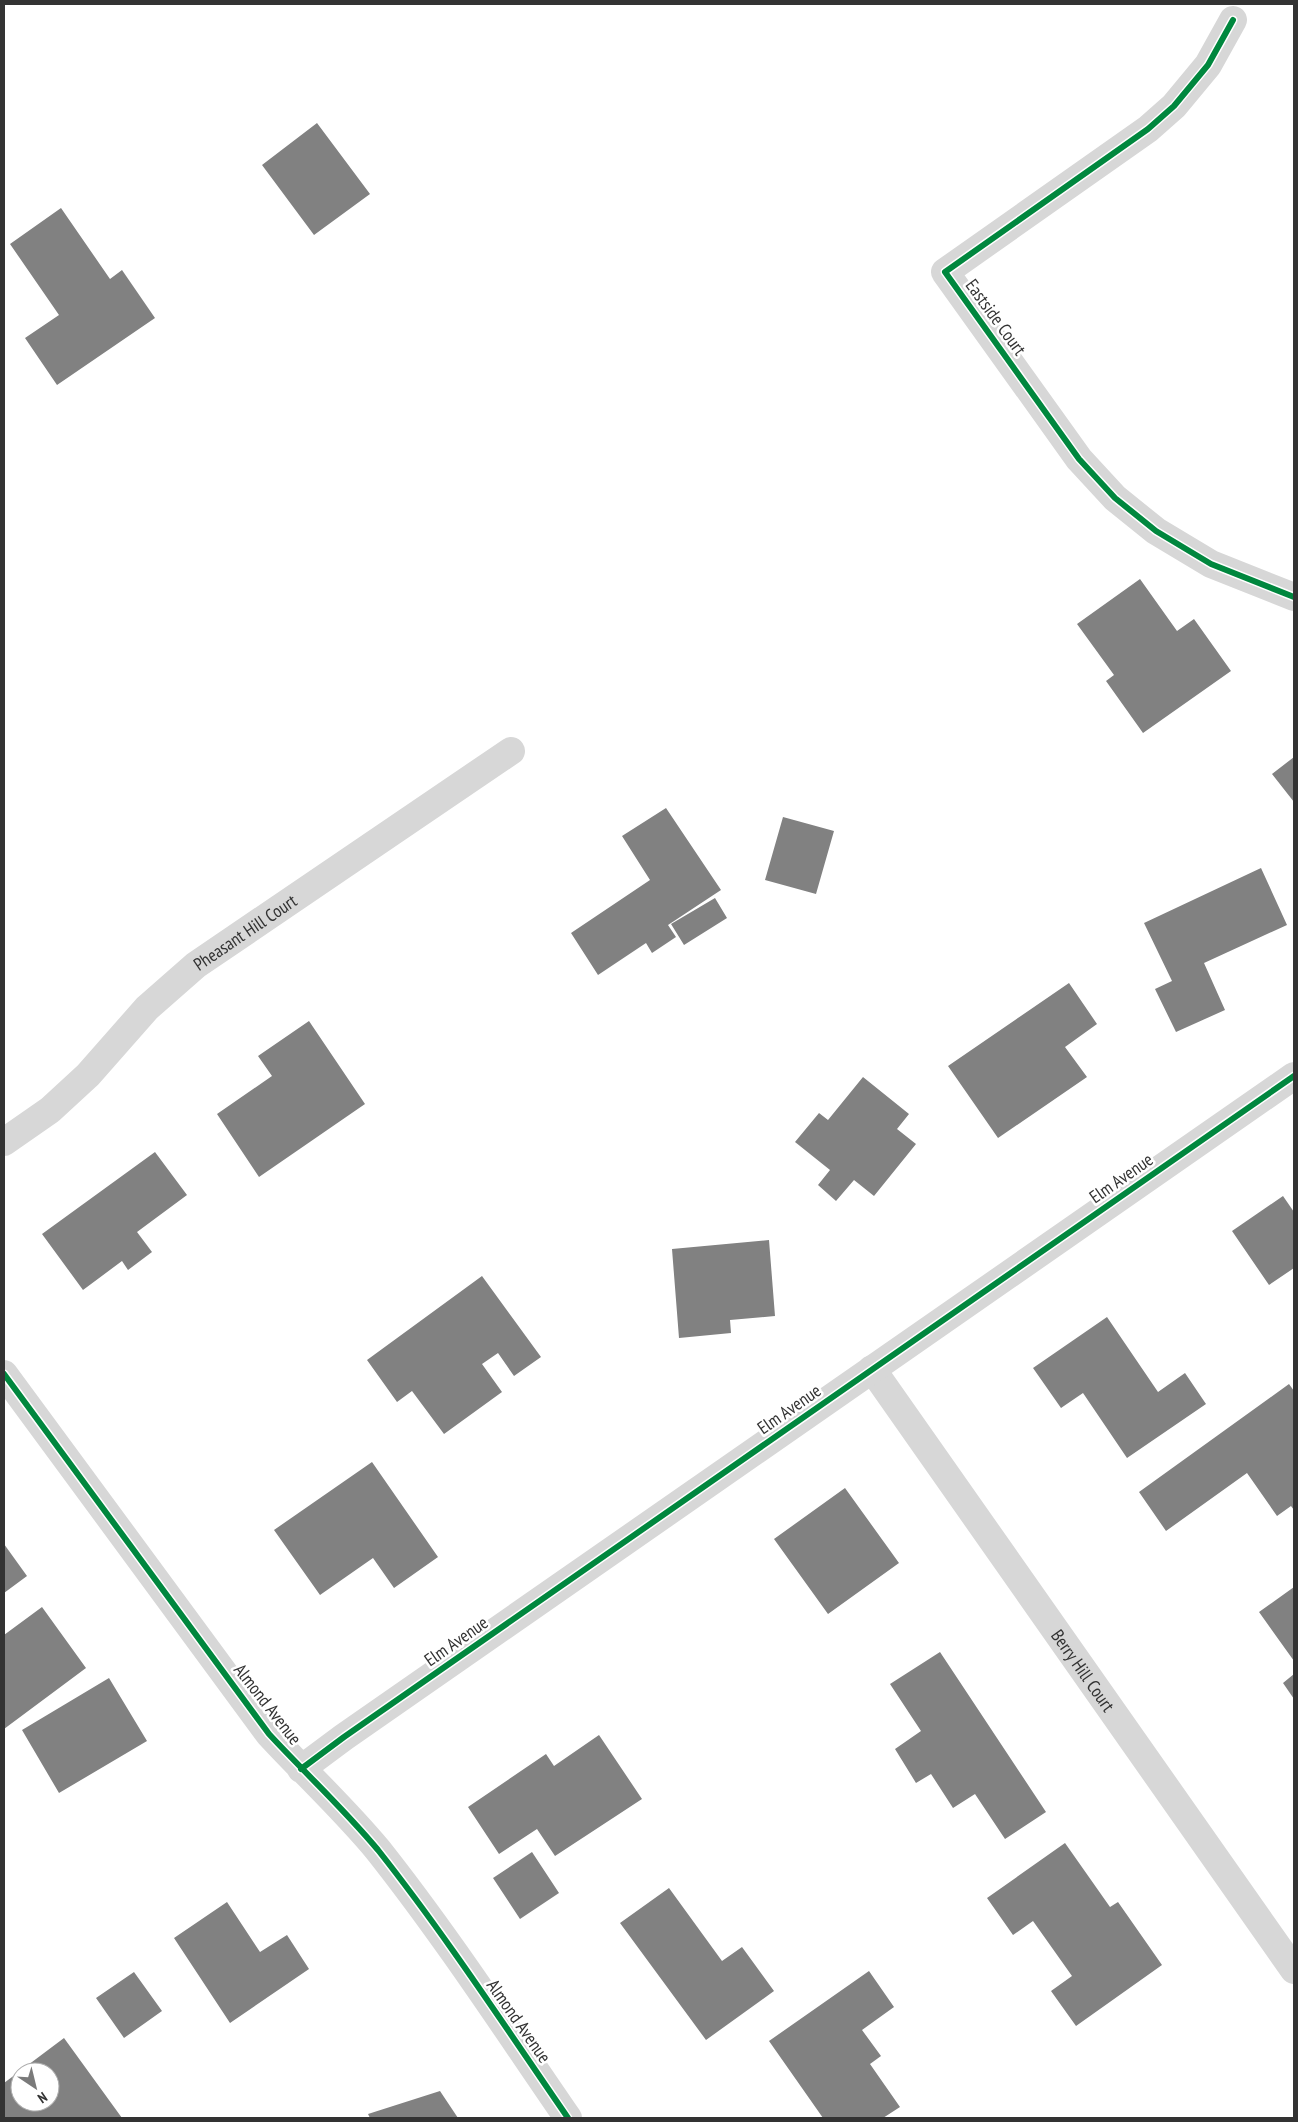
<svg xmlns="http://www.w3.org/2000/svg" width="1298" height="2122" viewBox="0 0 1298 2122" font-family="'PT Sans Narrow',sans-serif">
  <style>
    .building { fill: #818181; fill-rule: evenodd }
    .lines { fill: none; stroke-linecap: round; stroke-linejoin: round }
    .minor { stroke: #d7d7d7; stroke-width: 28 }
    .tertiary { stroke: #d7d7d7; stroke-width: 28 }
    .cycleway-casing { stroke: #fff; stroke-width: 9 }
    .cycleway { stroke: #00873e; stroke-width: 6 }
    .labels { text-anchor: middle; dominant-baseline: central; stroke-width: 5; stroke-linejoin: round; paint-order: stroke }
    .street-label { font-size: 18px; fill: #333; stroke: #fff }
  </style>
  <rect width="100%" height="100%" fill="#fff"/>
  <path class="building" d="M317,123l53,71 -56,41 -52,-70z
    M61,208l49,71 12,-9 33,48 -98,67 -32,-47 34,-23 -49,-71z
    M1140,579l37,52 17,-12 37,52 -88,62 -37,-52 8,-6 -37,-51z
    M1294,757v45l-22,-28z
    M666,808l55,82 -53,35 8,12 -24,16 -6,-10 -48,32 -27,-42 79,-53 -28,-44z
    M783,817l51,14 -18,63 -51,-14z
    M1261,868l26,57 -83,38 21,47 -49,22 -21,-43 17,-8 -28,-58z
    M715,898l12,20 -43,27 -13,-21z
    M1069,983l28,41 -32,23 22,30 -89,61 -50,-72z
    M309,1021l56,83 -106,73 -42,-63 55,-38 -14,-20z
    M863,1077l46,37 -12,15 19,15 -42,52 -20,-16 -18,21 -18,-16 12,-15 -35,-28 24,-29 9,7z
    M155,1152l32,43 -50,37 15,20 -24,18 -6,-9 -39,29 -41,-56z
    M1283,1196l11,16v56l-25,17 -37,-54z
    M769,1240l6,76 -45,4 1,13 -52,5 -7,-89z
    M482,1276l59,81 -27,19 -16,-23 -16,11 20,28 -58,42 -32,-43 -15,11 -30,-42z
    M1107,1317l51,75 27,-19 21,31 -79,54 -44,-65 -22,15 -28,-40z
    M1289,1384l5,7v119l-3,-4 -14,10 -30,-43 -81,58 -27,-39z
    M372,1462l66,95 -44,31 -21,-30 -53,37 -46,-65z
    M845,1488l54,75 -71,51 -54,-75z
    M4,1544l23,32 -23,17z
    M1294,1587v74l-35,-49z
    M42,1607l44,61 -82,61v-94z
    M940,1652l106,160 -41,27 -30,-45 -22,14 -22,-34 -15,9 -21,-34 26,-18 -31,-47z
    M1294,1674v25l-11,-16z
    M109,1678l38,63 -88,52 -37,-63z
    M599,1735l43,64 -87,57 -18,-27 -38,25 -31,-47 78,-53 8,12z
    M1065,1843l45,64 8,-5 44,63 -86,61 -25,-35 21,-15 -39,-55 -20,14 -26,-37z
    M532,1852l27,41 -39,26 -27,-41z
    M669,1888l53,73 20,-14 32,44 -68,49 -86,-117z
    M227,1902l33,50 27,-17 22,34 -79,54 -56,-85z
    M869,1971l25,36 -32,23 19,26 -11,8 30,43 -17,11h-60l-54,-77z
    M134,1972l28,39 -38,27 -28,-40z
    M64,2038l58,80h-118v-35zM20,2072h30v30h-30z
    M440,2091l18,27h-88l-2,-4z"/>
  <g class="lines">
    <g class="minor">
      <path d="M1233,20l-25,45 -34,41 -26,23 -203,143 134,187 36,39 41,33 55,33 83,33"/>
      <path id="s1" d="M4,1142l46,-32 38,-35 59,-67 49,-43 315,-214"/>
      <path id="s2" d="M872,1369l422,601"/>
    </g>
    <path class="tertiary" d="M4,1374l265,360c36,39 75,75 109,116 68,86 128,178 190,268
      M301,1769l43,-32 950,-661"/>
    <g class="cycleway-casing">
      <path id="cycleway" d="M1233,20l-25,45 -34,41 -26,23 -203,143 134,187 36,39 41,33 55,33 83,33
        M4,1374l265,360c36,39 75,75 109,116 68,86 128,178 190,268
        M301,1769l43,-32 950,-661"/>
    </g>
    <use href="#cycleway" class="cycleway"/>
  </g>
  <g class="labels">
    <g class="street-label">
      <text transform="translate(996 317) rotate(54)">Eastside Court</text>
      <text stroke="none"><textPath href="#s1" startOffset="321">Pheasant Hill Court</textPath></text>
      <text transform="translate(1121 1178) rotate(-35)">Elm Avenue</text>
      <text transform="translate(789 1409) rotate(-35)">Elm Avenue</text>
      <text transform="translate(456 1641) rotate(-35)">Elm Avenue</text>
      <text stroke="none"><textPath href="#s2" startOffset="368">Berry Hill Court</textPath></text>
      <text transform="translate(268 1704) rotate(52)">Almond Avenue</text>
      <text transform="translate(519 2021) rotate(55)">Almond Avenue</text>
    </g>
  </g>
  <rect width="1298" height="2122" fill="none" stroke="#333333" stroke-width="10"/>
  <g transform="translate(35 2087) rotate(145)"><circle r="24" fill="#ffffff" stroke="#adadad"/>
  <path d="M0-4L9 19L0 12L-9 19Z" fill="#7a7a7a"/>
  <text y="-8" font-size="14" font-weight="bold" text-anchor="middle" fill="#333333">N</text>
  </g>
</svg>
